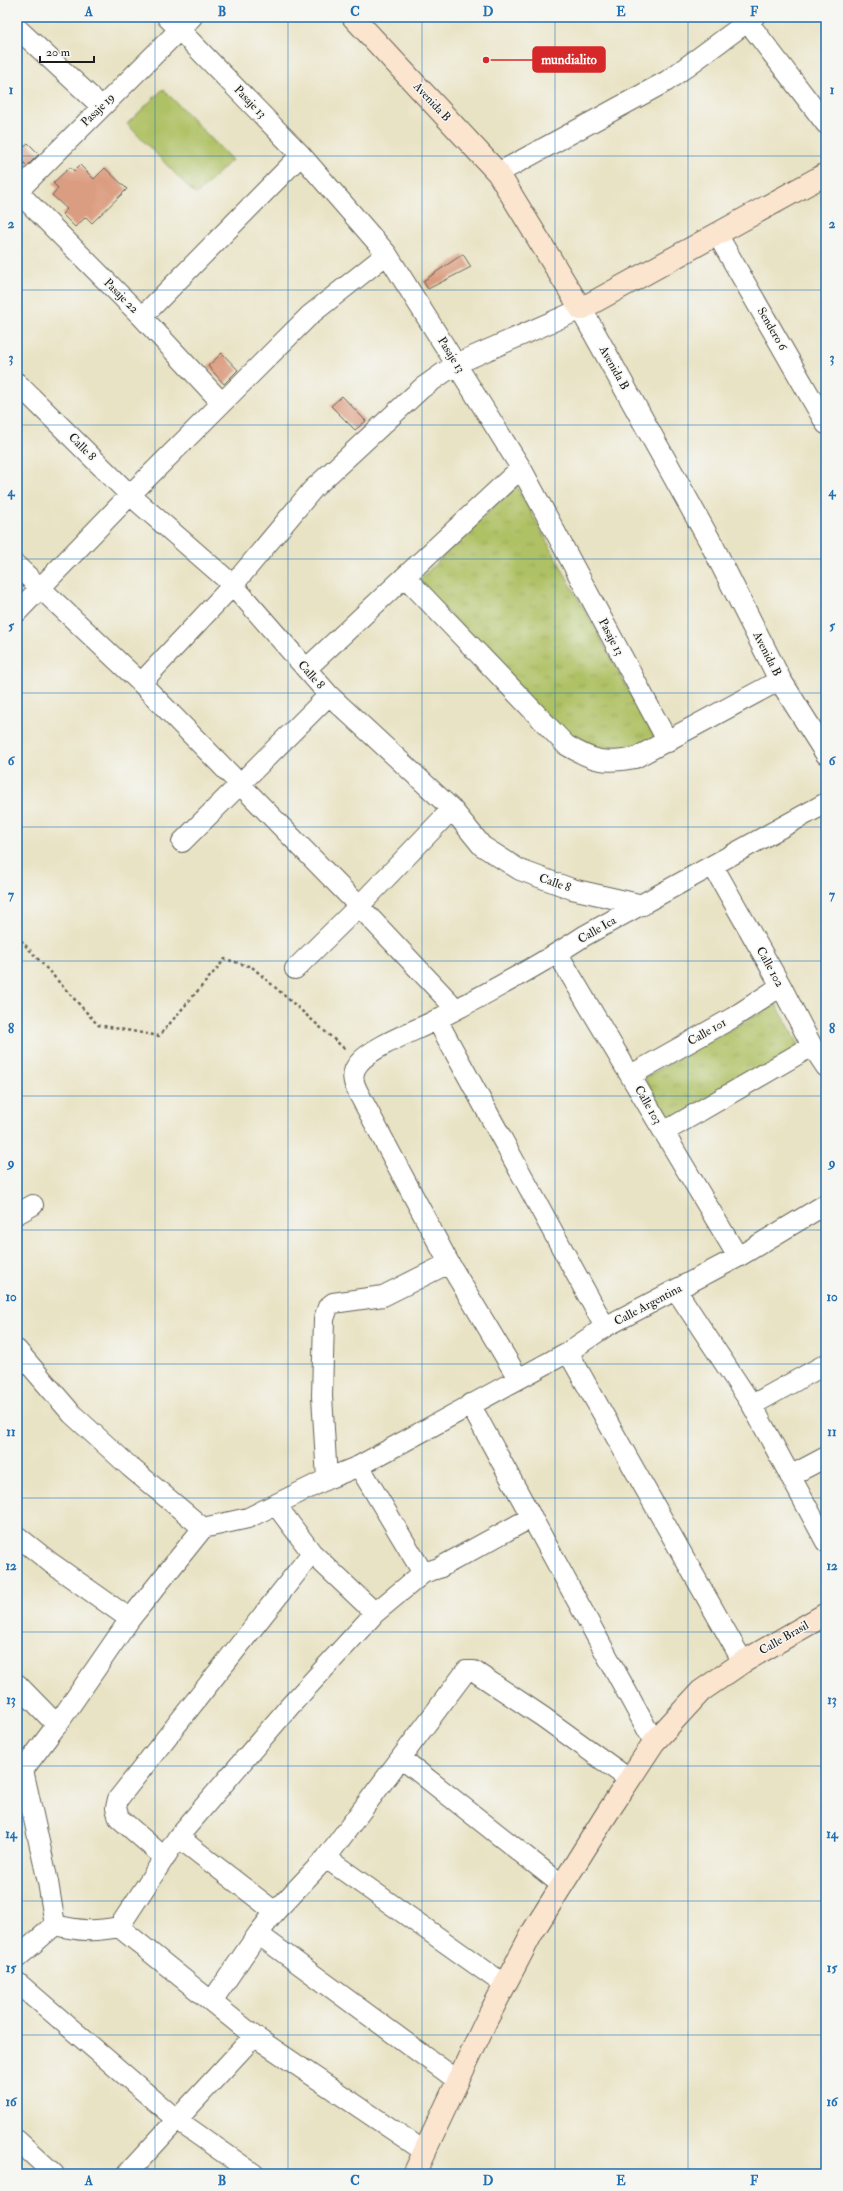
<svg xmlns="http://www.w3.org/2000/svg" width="843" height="2191" viewBox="0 0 843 2191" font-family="'IM FELL Double Pica',serif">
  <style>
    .grass { fill: #afc165; stroke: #666e40 }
    .park { fill: url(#park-tufts); stroke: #666e40 }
    .building { fill: #db9d81 }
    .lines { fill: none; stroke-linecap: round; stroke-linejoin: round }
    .minor-casing { stroke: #646257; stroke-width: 22 }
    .tertiary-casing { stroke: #646257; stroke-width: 24 }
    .secondary-casing { stroke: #646257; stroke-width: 24 }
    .path { stroke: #646257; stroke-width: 2.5; stroke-dasharray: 3 3; stroke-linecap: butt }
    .minor { stroke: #fff; stroke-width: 20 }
    .tertiary { stroke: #fff; stroke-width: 22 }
    .secondary { stroke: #fbe5cf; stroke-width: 22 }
    .grid { fill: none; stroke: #1f6fb2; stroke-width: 1; stroke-opacity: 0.55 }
    .labels { text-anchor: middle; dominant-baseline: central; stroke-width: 3; stroke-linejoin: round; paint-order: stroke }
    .street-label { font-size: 12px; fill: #1c1c1c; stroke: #f6f6f2 }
    .leader { fill: none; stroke: #d62828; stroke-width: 1.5 }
    .callout-dot { fill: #d62828; stroke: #f6f6f2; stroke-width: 1.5 }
    .callout { fill: #d62828; stroke: #d62828; stroke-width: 1.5 }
    .callout-label { font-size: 13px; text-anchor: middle; font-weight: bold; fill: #fff }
    .neatline { fill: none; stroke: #1f6fb2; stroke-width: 1.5 }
    .grid-label { font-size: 13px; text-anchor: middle; font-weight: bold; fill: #1f6fb2 }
  </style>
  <defs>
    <pattern id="park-tufts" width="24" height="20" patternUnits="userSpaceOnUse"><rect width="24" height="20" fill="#afc165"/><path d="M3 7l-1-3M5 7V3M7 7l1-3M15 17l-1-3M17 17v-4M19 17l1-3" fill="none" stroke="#96a557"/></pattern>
  </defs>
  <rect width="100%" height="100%" fill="#f6f6f2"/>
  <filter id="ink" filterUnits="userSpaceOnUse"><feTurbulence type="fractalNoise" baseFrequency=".025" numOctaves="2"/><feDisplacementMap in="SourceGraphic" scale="8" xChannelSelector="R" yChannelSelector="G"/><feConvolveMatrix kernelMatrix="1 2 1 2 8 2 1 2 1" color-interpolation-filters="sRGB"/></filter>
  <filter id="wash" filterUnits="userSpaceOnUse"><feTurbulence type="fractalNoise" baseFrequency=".012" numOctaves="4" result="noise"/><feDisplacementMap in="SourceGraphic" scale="16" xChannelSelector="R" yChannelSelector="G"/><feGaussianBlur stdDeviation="0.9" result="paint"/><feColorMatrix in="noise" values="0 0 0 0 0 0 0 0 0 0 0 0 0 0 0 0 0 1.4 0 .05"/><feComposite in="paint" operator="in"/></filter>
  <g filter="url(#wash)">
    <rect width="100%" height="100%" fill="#e9e3c5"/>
    <path class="grass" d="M163,89l69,71 -36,35 -69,-71z"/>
    <path class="park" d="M516,485l140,255 -32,14 -32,-3 -37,-27 -137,-143z
      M776,1004l25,44 -131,73 -26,-43z"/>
    <g id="blocks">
      <path class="building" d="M28,143l11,11 -12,12 -10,-10v-3z
        M80,165l14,14 11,-11 22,21 -35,34 -6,-6 -11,10 -13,-13 5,-5 -15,-14 6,-7 -5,-5 17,-16 4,4z
        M463,254l8,13 -43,22 -5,-8z
        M222,353l16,17 -14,14 -16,-18z
        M342,396l24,25 -11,9 -24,-24z"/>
    </g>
  </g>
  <g filter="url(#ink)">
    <use href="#blocks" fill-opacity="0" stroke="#646257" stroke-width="1"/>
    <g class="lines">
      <g class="minor-casing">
        <path id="minor" d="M167,17l134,138 86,99 134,214 147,274
          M748,22l78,102
          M17,28l85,79
          M498,173l169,-92 87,-64
          M17,191l125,126 80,86
          M17,192l175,-175
          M717,234l109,190
          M142,317l159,-162
          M17,383l113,112 103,90 96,110 123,114 30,37 38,24 52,19 71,16
          M17,566l124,117 218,223 97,103
          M406,578l160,167c27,16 38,19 69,13l145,-78
          M17,612l113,-117 180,-180 77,-61
          M306,669l215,-201
          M141,683l92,-98 80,-96 109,-101 34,-24 125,-55
          M182,842l147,-147
          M713,866l68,120 31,60 14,21
          M558,954l180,303
          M295,969l64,-63 93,-97
          M437,1020l168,307
          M631,1075l103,-58 47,-31
          M664,1132l148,-86
          M17,1214l16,-9
          M676,1290l76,115 74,137
          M17,1350l55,64 58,53 73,61
          M568,1352l175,310
          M518,1378l-69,-115 -90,-169c-6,-11 -9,-21 0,-31 14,-17 56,-32 77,-43 50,-26 101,-53 148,-84l242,-133
          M470,1404l184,338
          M752,1405l74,-41
          M359,1466l64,107
          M790,1476l36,-19
          M327,1479l-5,-83 2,-77 4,-12 5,-4 50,-7 66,-33
          M17,1536l34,27 79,56
          M375,1613l48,-40 16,-5 93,-51
          M17,1684l40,41
          M401,1758l161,127
          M23,1770l25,112 7,43
          M17,1773l6,-3 34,-45 73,-106 73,-91 45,-10 79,-39 32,-13 209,-114 37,-25 133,-70 88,-53
          M178,1837l97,75
          M165,1858l-46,-40 -3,-10 2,-9 194,-246
          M326,1858l179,127
          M119,1927l135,109 170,115
          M258,1934l199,146
          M17,1958l38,-33c25,6 38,7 64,2l59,-90 111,-130 86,-94 -63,-60 -36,-48
          M17,1982l160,138 77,54
          M212,2001l46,-67 17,-22 51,-54 140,-187h8l69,46 86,62
          M17,2140l37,34
          M127,2174l127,-138"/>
      </g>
      <g class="tertiary-casing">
        <path id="tertiary" d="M581,309l130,234 69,137 46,73"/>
      </g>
      <g class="secondary-casing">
        <path id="secondary" d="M353,17l145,156 83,136 245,-135
          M414,2174l72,-153 46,-88 74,-118 48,-73 47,-51 42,-29 83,-48"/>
      </g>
      <path class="path" d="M17,936l81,89 61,11 66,-77 27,8 94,83"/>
      <use href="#minor" class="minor"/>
      <use href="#tertiary" class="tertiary"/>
      <use href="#secondary" class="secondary"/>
    </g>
  </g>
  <path class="grid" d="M155,17v2157M288,17v2157M422,17v2157M555,17v2157M688,17v2157M17,156h809M17,290h809M17,425h809M17,559h809M17,693h809M17,827h809M17,961h809M17,1096h809M17,1230h809M17,1364h809M17,1498h809M17,1632h809M17,1766h809M17,1901h809M17,2035h809"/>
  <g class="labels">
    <g class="street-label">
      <text transform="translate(250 102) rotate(46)">Pasaje 13</text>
      <text transform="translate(432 102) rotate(47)">Avenida B</text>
      <text transform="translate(98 110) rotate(-45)">Pasaje 19</text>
      <text transform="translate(121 296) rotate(45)">Pasaje 22</text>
      <text transform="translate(772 329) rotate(60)">Sendero 6</text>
      <text transform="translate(451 355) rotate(58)">Pasaje 13</text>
      <text transform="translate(614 368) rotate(61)">Avenida B</text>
      <text transform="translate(82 447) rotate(45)">Calle 8</text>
      <text transform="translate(611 637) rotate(62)">Pasaje 13</text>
      <text transform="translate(767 654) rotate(63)">Avenida B</text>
      <text transform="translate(311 675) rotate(48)">Calle 8</text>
      <text transform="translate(555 883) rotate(19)">Calle 8</text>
      <text transform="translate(597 930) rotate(-30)">Calle Ica</text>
      <text transform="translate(770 967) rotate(61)">Calle 102</text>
      <text transform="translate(707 1032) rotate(-30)">Calle 101</text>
      <text transform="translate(648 1105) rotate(60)">Calle 103</text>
      <text transform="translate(648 1305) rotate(-28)">Calle Argentina</text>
      <text transform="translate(784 1638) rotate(-30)">Calle Brasil</text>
    </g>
  </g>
  <path class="leader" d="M486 60L533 60"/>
  <circle class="callout-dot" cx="486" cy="60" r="4"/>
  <rect class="callout" x="533" y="47" width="72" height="25" rx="4"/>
  <g class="callout-label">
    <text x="569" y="64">mundialito</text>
  </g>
  <rect width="843" height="2191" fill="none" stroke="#f6f6f2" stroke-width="44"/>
  <path d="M40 56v6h54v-6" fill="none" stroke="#1c1c1c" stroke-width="2"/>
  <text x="46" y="56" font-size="12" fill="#1c1c1c" stroke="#f6f6f2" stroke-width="3" paint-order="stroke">20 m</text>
  <rect x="22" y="22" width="799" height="2147" class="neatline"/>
  <g class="grid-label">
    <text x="89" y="16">A</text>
    <text x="222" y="16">B</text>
    <text x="355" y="16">C</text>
    <text x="488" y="16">D</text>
    <text x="621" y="16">E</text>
    <text x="754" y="16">F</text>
    <text x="11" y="94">1</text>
    <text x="832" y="94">1</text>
    <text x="11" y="228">2</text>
    <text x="832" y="228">2</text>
    <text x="11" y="362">3</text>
    <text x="832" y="362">3</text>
    <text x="11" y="496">4</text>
    <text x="832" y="496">4</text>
    <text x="11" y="630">5</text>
    <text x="832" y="630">5</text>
    <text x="11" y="765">6</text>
    <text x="832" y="765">6</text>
    <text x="11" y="899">7</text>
    <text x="832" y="899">7</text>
    <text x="11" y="1033">8</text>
    <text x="832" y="1033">8</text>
    <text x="11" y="1167">9</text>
    <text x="832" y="1167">9</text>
    <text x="11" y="1301">10</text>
    <text x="832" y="1301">10</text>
    <text x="11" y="1436">11</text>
    <text x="832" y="1436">11</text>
    <text x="11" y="1570">12</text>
    <text x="832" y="1570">12</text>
    <text x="11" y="1704">13</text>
    <text x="832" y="1704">13</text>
    <text x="11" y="1838">14</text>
    <text x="832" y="1838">14</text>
    <text x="11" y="1972">15</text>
    <text x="832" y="1972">15</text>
    <text x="11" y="2106">16</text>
    <text x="832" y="2106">16</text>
    <text x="89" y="2185">A</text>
    <text x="222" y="2185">B</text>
    <text x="355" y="2185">C</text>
    <text x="488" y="2185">D</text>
    <text x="621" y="2185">E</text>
    <text x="754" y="2185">F</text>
  </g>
</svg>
